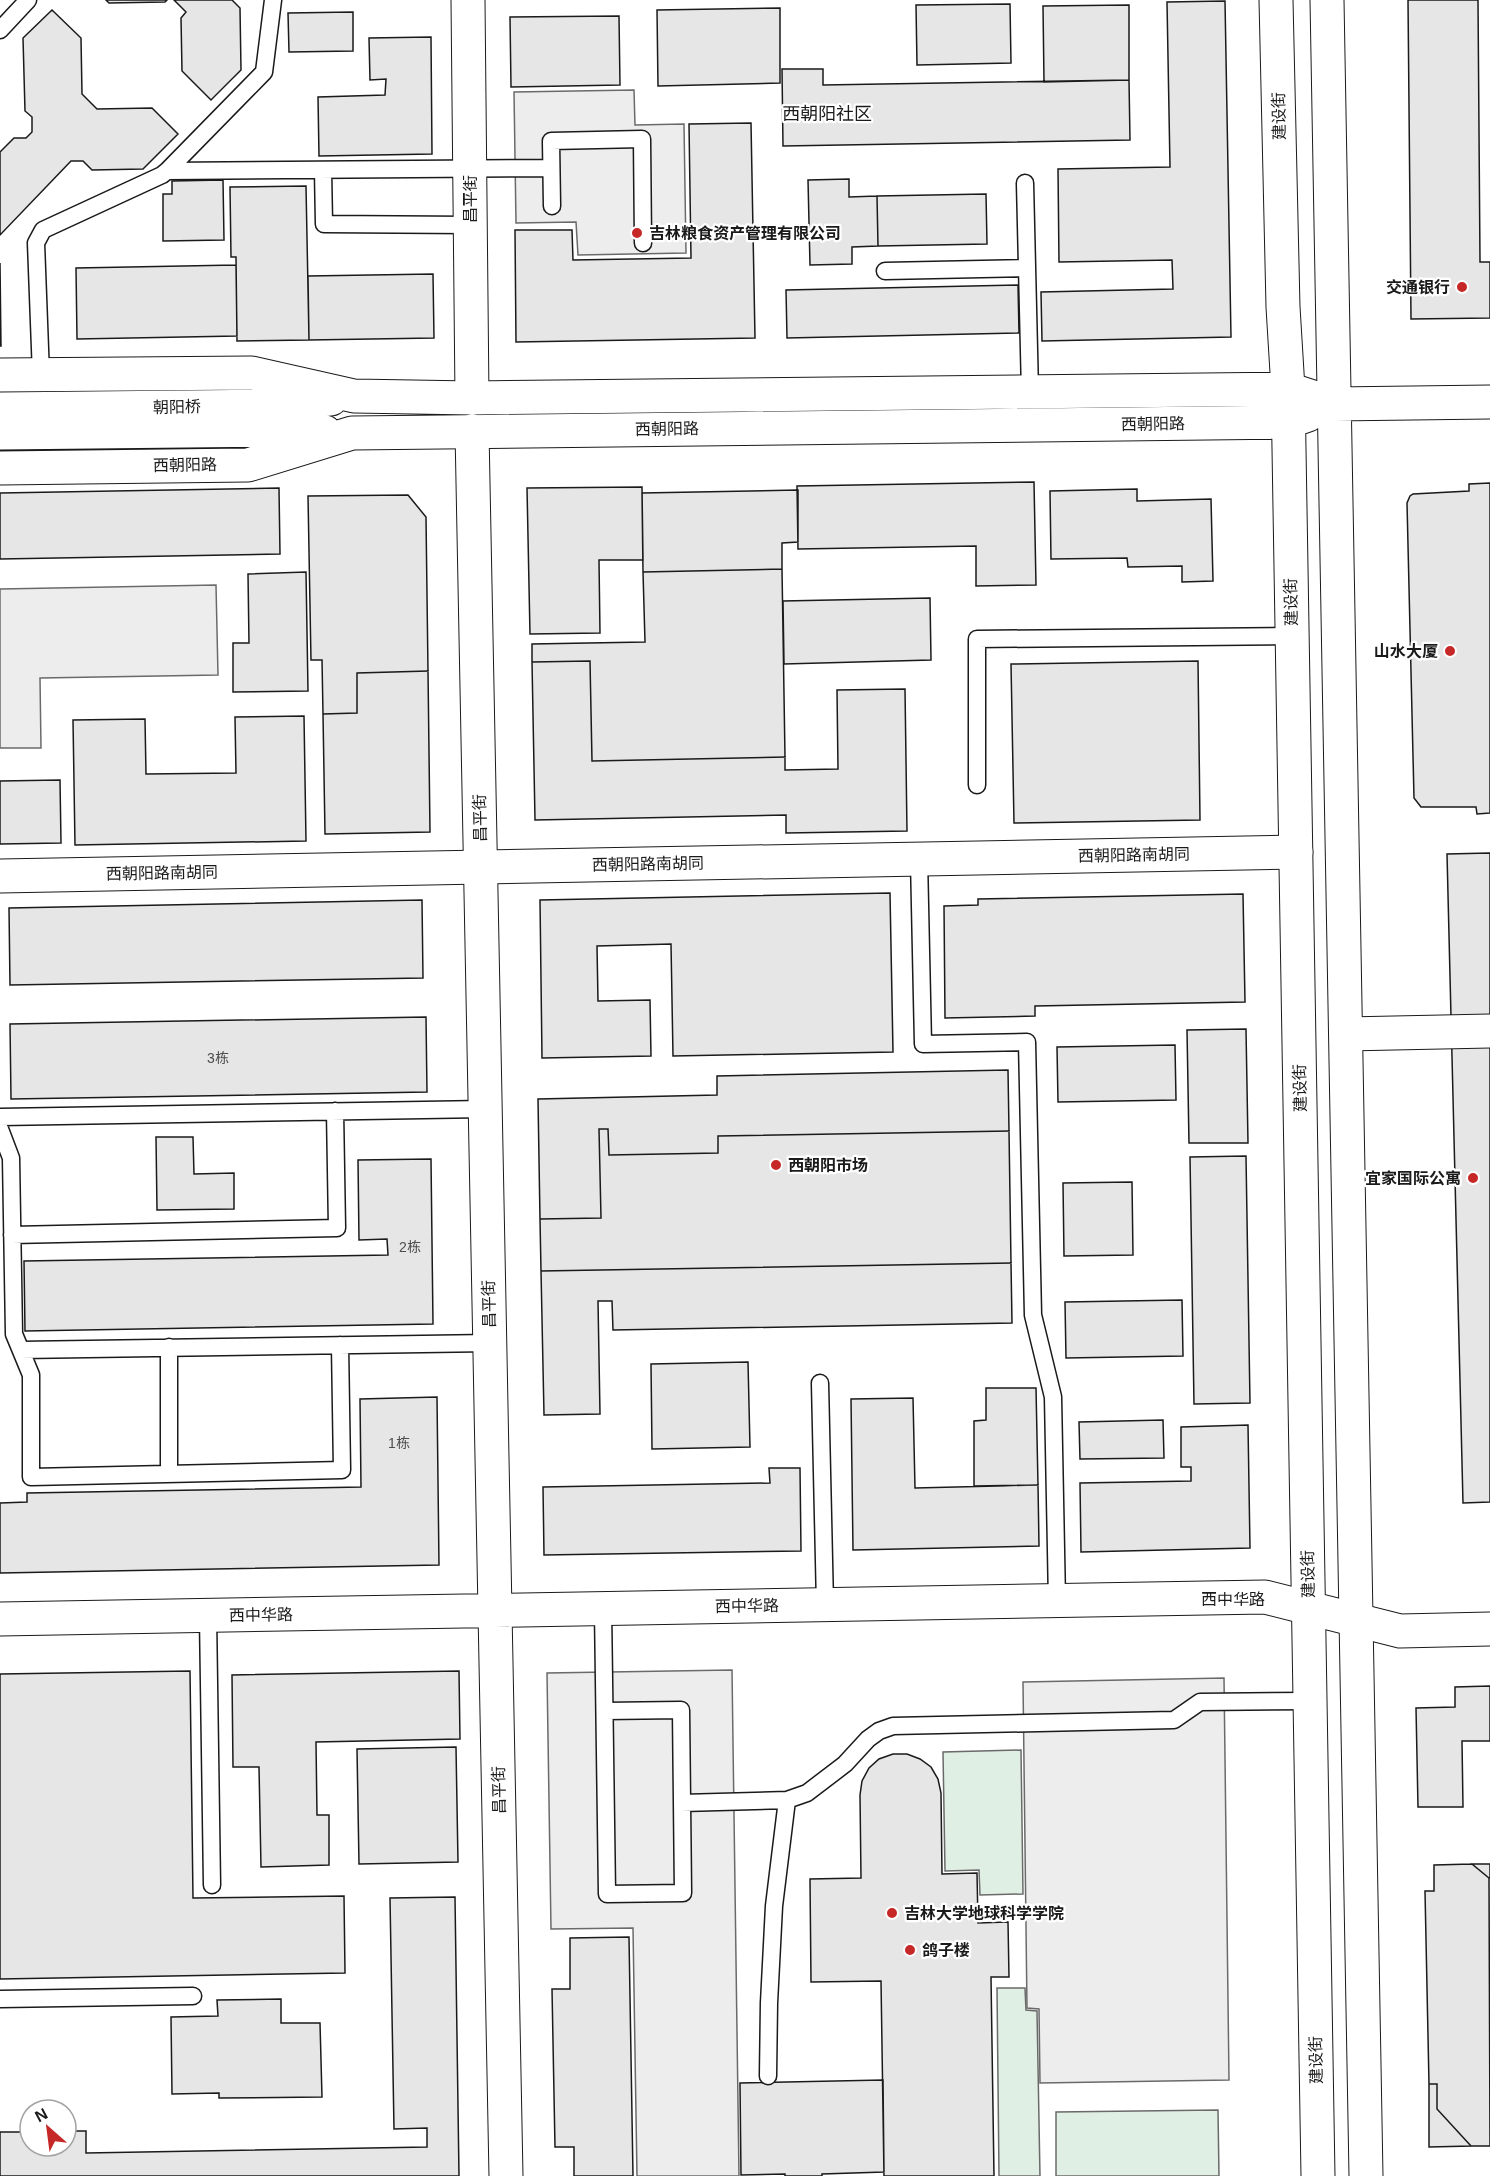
<svg xmlns="http://www.w3.org/2000/svg" width="1490" height="2176" viewBox="0 0 1490 2176" font-family="Arial,'Noto Sans SC',sans-serif">
  <style>
    .green { fill: #e0efe3; stroke: #6a6a6a; stroke-width: 1.5 }
    .parking { fill: #ededed; stroke: #6a6a6a; stroke-width: 1.5 }
    .building { fill: #e6e6e6; stroke: #1a1a1a; stroke-width: 1.5 }
    .lines { fill: none; stroke-linecap: round; stroke-linejoin: round }
    .service-casing { stroke: #1a1a1a; stroke-width: 19 }
    .minor-casing { stroke: #1a1a1a; stroke-width: 35 }
    .tertiary-casing { stroke: #1a1a1a; stroke-width: 35 }
    .secondary-casing { stroke: #1a1a1a; stroke-width: 35 }
    .service { stroke: #fff; stroke-width: 16 }
    .minor { stroke: #fff; stroke-width: 33 }
    .tertiary { stroke: #fff; stroke-width: 33 }
    .secondary { stroke: #fff; stroke-width: 33 }
    .poi-dot { fill: #c62828; stroke: #fff; stroke-width: 2 }
    .labels { text-anchor: middle; dominant-baseline: central; stroke-width: 4.5; stroke-linejoin: round; paint-order: stroke }
    .number-label { font-size: 14px; fill: #4d4d4d }
    .street-label { font-size: 16px; fill: #1a1a1a; stroke: #fff }
    .poi-label { font-size: 16px; font-weight: bold; fill: #1a1a1a; stroke: #fff; text-anchor: start }
    .neighbourhood-label { font-size: 18px; fill: #1a1a1a; stroke: #fff }
  </style>
  <rect width="100%" height="100%" fill="#fff"/>
  <path class="green" d="M1021,1750l2,144 -43,1 -1,-25 -34,1 -2,-119z
    M1025,1988l1,22 11,1 3,165h-41l-2,-188z
    M1218,2110l1,66h-163v-64z"/>
  <path class="parking" d="M634,90l1,35 49,-1 2,129 -108,2 -2,-33 -60,1 -2,-131z
    M216,585l2,90 -178,3 1,70h-41v-159z
    M732,1670l7,506h-102l-4,-248 -82,1 -4,-256z
    M1224,1678l5,402 -189,3 -1,-74 -12,-1 -4,-326z"/>
  <path class="building" d="M106,0h61l-2,2 -56,1z
    M174,0h58l8,8 1,62 -30,30 -29,-29 -1,-53 5,-6z
    M1408,0h70l2,262h10v56l-79,1z
    M1225,1l6,336 -189,4 -1,-49 132,-3 -1,-29 -113,2 -1,-93 112,-2 -3,-165z
    M1010,4l1,59 -94,2 -1,-60z
    M1129,5v75l-85,2 -1,-76z
    M780,8v75l-122,3 -1,-76z
    M52,10l29,28 1,56 15,15 55,-1 26,26 -35,35 -51,1 -9,-9h-12l-71,74v-83l14,-14h12l6,-6v-15l-7,-6 -2,-73z
    M353,12v39l-64,1 -1,-39z
    M619,16l1,69 -109,2 -1,-70z
    M431,37l1,117 -113,2 -1,-59 67,-2 1,-16 -16,1 -1,-42z
    M782,69h41v16l306,-5 1,60 -347,6z
    M751,123l4,215 -239,4 -1,-112h57l1,30 118,-2 -2,-134z
    M849,179v18l28,-1 1,50 -26,1v17l-42,1 -2,-85z
    M223,180l1,60 -61,1v-47h9v-13z
    M306,186l3,154 -72,1 -1,-84h-5l-1,-70z
    M986,194l1,50 -109,2 -1,-50z
    M0,263l1,83h-1z
    M236,265l1,71 -160,3 -1,-71z
    M433,274l1,64 -125,2 -1,-64z
    M1018,285l1,48 -232,5 -1,-48z
    M1034,482l2,103 -60,1v-40l-178,3 -1,-63z
    M1490,483v330l-13,1 -1,-7h-55l-7,-9 -7,-295 3,-7 3,-2 56,-3v-7z
    M642,487l1,73h-44l1,73 -70,1 -3,-146z
    M279,488l1,66 -280,5v-66z
    M1137,489v12l74,-2 2,82 -31,1v-16l-54,1 -1,-9 -76,1 -1,-68z
    M798,490v52l-16,1v26l-139,3 -1,-79z
    M408,495l18,22 2,154 -71,2v40l-34,1 -1,-54h-11l-3,-164z
    M782,569l3,188 -193,4 -2,-100 -58,1v-18l113,-2 -2,-70z
    M306,572l2,119 -75,1v-49h16l-1,-69z
    M930,598l1,62 -147,4 -1,-63z
    M590,661l2,100 193,-4v13l53,-1 -1,-79 68,-1 2,142 -121,2v-18l-251,5 -3,-158z
    M1198,661l2,159 -186,3 -3,-159z
    M428,671l2,161 -105,2 -2,-120 34,-1v-40z
    M304,716l2,125 -231,4 -2,-125 72,-1 1,55 90,-1 -1,-56z
    M60,780l1,63 -61,1v-63z
    M1490,853v649l-27,1 -16,-649z
    M890,893l3,159 -220,4 -2,-112 -74,2 1,55 52,-1 1,56 -109,2 -2,-158z
    M1243,894l2,108 -210,4v10l-90,2 -1,-112 34,-1v-6z
    M422,900l1,78 -413,7 -1,-77z
    M426,1017l1,75 -416,7 -1,-75z
    M1246,1029l2,114h-59l-2,-113z
    M1175,1045l1,55 -118,2 -1,-55z
    M1008,1070l1,61 -291,5v17l-109,2 -1,-26h-9l2,89 -61,1 -2,-120 179,-4v-19z
    M599,1129h9l1,26 109,-2v-17l291,-5 2,132 -470,8 -1,-52 61,-1z
    M156,1137h37l1,37 40,-1v36l-77,1z
    M1246,1156l4,247 -56,1 -4,-247z
    M431,1159l2,165 -408,7 -1,-70 364,-6 -1,-16 -28,1 -1,-80z
    M1132,1182l1,73 -69,1 -1,-73z
    M1011,1263l1,60 -399,7 -1,-29h-14l2,113 -56,1 -3,-144z
    M1182,1300l1,56 -117,2 -1,-56z
    M748,1362l2,85 -98,2 -1,-85z
    M986,1388h50l2,97 -64,1v-65l12,-1z
    M437,1397l2,168 -439,8v-70l27,-1v-9l334,-6 -1,-88z
    M913,1398l2,90 123,-3 1,61 -186,4 -2,-151z
    M1163,1420l1,38 -84,1 -1,-37z
    M1248,1425l2,123 -169,4 -1,-69 111,-2v-14h-10v-40z
    M769,1468h31l1,83 -257,4 -1,-68 227,-4z
    M190,1671l3,227 151,-2 1,77 -345,6v-305z
    M459,1671l1,68 -144,3 1,73h12v50l-68,2 -2,-100h-26l-1,-92z
    M1490,1686v55h-28l1,66h-45l-2,-99 39,-1v-20z
    M456,1747l2,115 -99,2 -2,-115z
    M893,1754h14l13,5 11,8 7,12 3,14 1,81 35,-1 1,50 30,-1 1,55h-18l3,199h-110l-3,-195 -70,1 -1,-103 51,-1 -1,-83 2,-14 7,-13 10,-9z
    M1472,1864h18v14h-1z
    M1472,1864l17,14 1,268h-19l-34,-37v-25h-8l-4,-193h9v-26z
    M455,1897l4,279h-459v-44h30v14h36v-15h20v22l341,-6v-19l-33,1 -4,-231z
    M629,1937l4,239h-59v-29h-19l-3,-158h18v-51z
    M281,1999v24h39l2,74 -103,1v-5l-47,1 -1,-77 47,-1 -1,-16z
    M883,2080l1,92 -62,2v2h-37v-2l-44,1 -1,-92z
    M1429,2084h8v25l34,37 -42,1z"/>
  <g class="lines">
    <g class="service-casing">
      <path id="service" d="M0,30l28,-30
        M323,170l1,54 146,1
        M167,171l384,-3
        M1025,183l5,209
        M552,206l-1,-65 91,-2 1,104
        M885,271l142,-3
        M41,375l-5,-132 7,-13 119,-55 5,-4 97,-99 9,-72
        M977,785v-146l315,-3
        M919,859l4,185 104,-2 6,273 20,82 4,204
        M0,1117l485,-8
        M0,1129l11,29 3,176 17,41v102l311,-7 -2,-125
        M12,1235l325,-7 -2,-117
        M169,1347v127
        M21,1350l469,-7
        M820,1383l5,222
        M603,1609l4,285 76,-1 -2,-183 -76,1
        M208,1616l4,269
        M682,1803l105,-3 20,-7 38,-29 23,-25 11,-8 14,-5 281,-6 26,-18 110,-1
        M0,1999l193,-3
        M768,2076l1,-73 5,-97 13,-106"/>
    </g>
    <g class="minor-casing">
      <path id="minor" d="M0,876l1296,-24
        M1346,1034l144,-3"/>
    </g>
    <g class="tertiary-casing">
      <path id="tertiary" d="M468,0l4,398
        M472,431l34,1745
        M0,1619l1265,-22 135,34 90,-2"/>
    </g>
    <g class="secondary-casing">
      <path id="secondary" d="M1276,0l7,307 5,82 30,1787
        M1327,0l39,2176
        M0,375l252,-2 102,23 118,2 816,-9 46,15 156,-2
        M0,409l275,-3 56,-7
        M0,433l275,-3 50,2
        M0,468l248,-3 104,-32 936,-11 20,-7"/>
    </g>
    <use href="#service" class="service"/>
    <use href="#minor" class="minor"/>
    <use href="#tertiary" class="tertiary"/>
    <use href="#secondary" class="secondary"/>
  </g>
  <g class="poi-dot">
    <circle cx="637" cy="233" r="6"/>
    <circle cx="1462" cy="287" r="6"/>
    <circle cx="1450" cy="651" r="6"/>
    <circle cx="776" cy="1165" r="6"/>
    <circle cx="1473" cy="1178" r="6"/>
    <circle cx="892" cy="1913" r="6"/>
    <circle cx="910" cy="1950" r="6"/>
  </g>
  <g class="labels">
    <g class="number-label">
      <text x="218" y="1058">3栋</text>
      <text x="410" y="1247">2栋</text>
      <text x="399" y="1443">1栋</text>
    </g>
    <g class="street-label">
      <text transform="translate(1279 116) rotate(-91)">建设街</text>
      <text transform="translate(470 199) rotate(-90)">昌平街</text>
      <text transform="translate(177 407) rotate(-1)">朝阳桥</text>
      <text transform="translate(1153 424) rotate(-1)">西朝阳路</text>
      <text transform="translate(667 429) rotate(-1)">西朝阳路</text>
      <text transform="translate(185 465) rotate(-1)">西朝阳路</text>
      <text transform="translate(1291 602) rotate(-91)">建设街</text>
      <text transform="translate(480 818) rotate(-91)">昌平街</text>
      <text transform="translate(1134 855) rotate(-1)">西朝阳路南胡同</text>
      <text transform="translate(648 864) rotate(-1)">西朝阳路南胡同</text>
      <text transform="translate(162 873) rotate(-1)">西朝阳路南胡同</text>
      <text transform="translate(1300 1088) rotate(-91)">建设街</text>
      <text transform="translate(489 1304) rotate(-91)">昌平街</text>
      <text transform="translate(1308 1574) rotate(-91)">建设街</text>
      <text x="1233" y="1599">西中华路</text>
      <text transform="translate(747 1606) rotate(-1)">西中华路</text>
      <text transform="translate(261 1615) rotate(-1)">西中华路</text>
      <text transform="translate(499 1790) rotate(-91)">昌平街</text>
      <text transform="translate(1316 2060) rotate(-91)">建设街</text>
    </g>
    <g class="poi-label">
      <text x="649" y="233">吉林粮食资产管理有限公司</text>
      <text x="1450" y="287" text-anchor="end">交通银行</text>
      <text x="1438" y="651" text-anchor="end">山水大厦</text>
      <text x="788" y="1165">西朝阳市场</text>
      <text x="1461" y="1178" text-anchor="end">宜家国际公寓</text>
      <text x="904" y="1913">吉林大学地球科学学院</text>
      <text x="922" y="1950">鸽子楼</text>
    </g>
    <g class="neighbourhood-label">
      <text x="827" y="114">西朝阳社区</text>
    </g>
  </g>
  <g transform="translate(48 2128) rotate(332)"><circle r="28" fill="#ffffff" stroke="#a3a3a3" stroke-width="1.5"/>
  <path d="M0-4.5L10 22L0 15L-10 22Z" fill="#c62828"/>
  <text y="-9" font-size="16" font-weight="bold" text-anchor="middle" fill="#1a1a1a">N</text>
  </g>
</svg>
